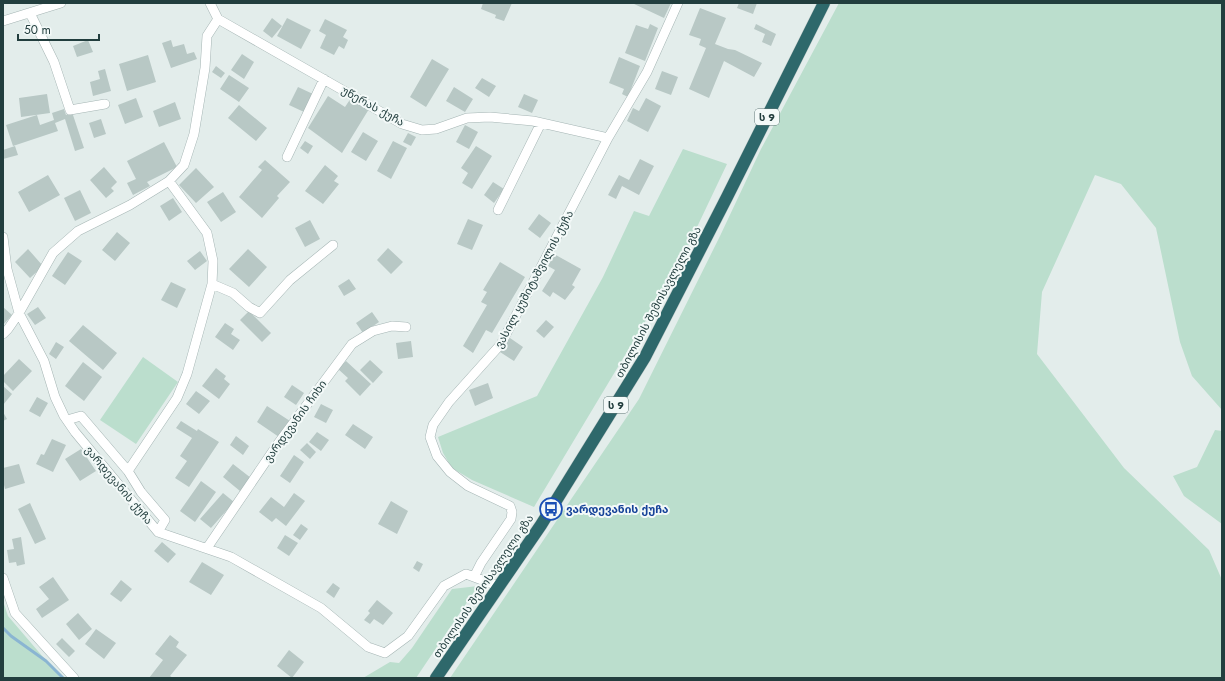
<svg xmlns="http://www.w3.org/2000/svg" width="1225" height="681" viewBox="0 0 1225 681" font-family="Jost,'Noto Sans Georgian',sans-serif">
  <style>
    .green { fill: #bbdecd }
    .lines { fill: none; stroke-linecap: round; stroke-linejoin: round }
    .stream { stroke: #8ab5d2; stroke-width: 3 }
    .building { fill: #b8c8c5 }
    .street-casing { stroke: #a5b5b4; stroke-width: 10 }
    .highway-casing { stroke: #c1c9c9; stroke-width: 13 }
    .street { stroke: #fff; stroke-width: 9 }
    .highway { stroke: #2e686b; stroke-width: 12 }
    .labels { text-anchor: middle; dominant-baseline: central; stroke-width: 4; stroke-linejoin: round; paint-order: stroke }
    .shield { fill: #f3f9f8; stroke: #617676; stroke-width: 1 }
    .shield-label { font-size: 10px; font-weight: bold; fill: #223e3e }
    .street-label { font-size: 11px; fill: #223e3e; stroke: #f3f9f8 }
    .transit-label { font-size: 11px; font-weight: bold; fill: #164399; stroke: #f3f9f8; text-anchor: start }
  </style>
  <rect width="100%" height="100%" fill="#e3edeb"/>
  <path class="green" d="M839,3h383v407l-30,-34 -12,-34 -24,-114 -35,-44 -26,-9 -53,117 -5,62 87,114 85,82 13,30v98h-772l189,-279 81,-163 41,-87z
    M683,149l44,15 -48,101 -145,242 -62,-27 -20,-12 -9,-15 -5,-16 99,-41 66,-119 31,-66 15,5z
    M143,357l35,25 -42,62 -36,-24z
    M1215,430l7,1v93l-38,-28 -11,-20 24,-9z
    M478,586l-62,92h-53l27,-16 9,1 13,-15 40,-59z
    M3,601l5,15 53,62h-58z"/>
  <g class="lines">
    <path class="stream" d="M3,628l8,8 35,25 17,17"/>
  </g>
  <path class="building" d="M483,3h29l-8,18 -9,-3 1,-3 -15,-6z
    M632,3h39l-7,15z
    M739,3h18l-4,11 -16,-6z
    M700,8l26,10 -11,26 13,5 7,1 27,13 -8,14 -30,-16 -15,37 -20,-9 17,-41 -7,-3 2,-6 -12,-4z
    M272,18l10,8 -10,12 -9,-7z
    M287,18l24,12 -10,19 -24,-13z
    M325,19l22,11 -4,7 5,3 -4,9 -5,-3 -5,9 -14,-7 6,-13 -7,-4z
    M650,24l8,4 -13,33 -20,-8 11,-28 12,4z
    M756,24l20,10 -5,12 -9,-4 3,-8 -11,-5z
    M88,40l5,12 -16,5 -4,-11z
    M171,40l2,7 11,-3 3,10 7,-2 3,7 -26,9 -9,-25z
    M242,54l12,8 -10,17 -13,-9z
    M148,55l8,27 -29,9 -8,-27z
    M619,57l21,9 -12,31 -6,-3 2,-5 -15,-6z
    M432,59l17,10 -23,38 -16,-10z
    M216,66l9,7 -4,5 -9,-6z
    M105,69l6,22 -18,5 -3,-14 10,-3 -2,-8z
    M662,71l16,6 -7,18 -16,-6z
    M229,75l20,13 -10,14 -19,-13z
    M482,78l14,8 -7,11 -14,-9z
    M298,87l15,7 -9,18 -15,-7z
    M454,87l19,12 -8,13 -19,-11z
    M47,94l3,19 -29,4 -2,-19z
    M524,94l14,6 -6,13 -14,-6z
    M328,96l17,11 6,-9 18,11 -27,44 -34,-25z
    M136,98l7,19 -18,7 -7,-19z
    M646,98l15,8 -13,26 -21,-11 6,-13 6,3z
    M175,102l6,17 -22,8 -6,-16z
    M239,105l28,23 -11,13 -28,-23z
    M64,109l2,6 6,-3 12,36 -9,3 -10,-32 -10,4 3,8 -45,15 -7,-21 31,-10 3,10 14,-5 -2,-7z
    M101,119l5,15 -12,4 -5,-15z
    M465,125l13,7 -9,17 -13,-7z
    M363,132l15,9 -12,20 -15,-9z
    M408,133l8,4 -5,9 -8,-4z
    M305,141l8,5 -5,8 -8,-6z
    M393,141l14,7 -16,31 -14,-8z
    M164,142l13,25 -30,15 3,4 -17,9 -6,-12 9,-4 -9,-18z
    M15,146l3,9 -15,4v-9z
    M476,146l16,10 -20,33 -10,-6 6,-10 -7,-5z
    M640,159l14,7 -15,29 -17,-9 -6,13 -8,-4 11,-20 10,5z
    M265,160l25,22 -13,14 2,2 -17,20 -23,-21 23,-27 -4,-3z
    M325,165l13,11 -4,5 5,3 -16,20 -18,-13z
    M104,167l13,15 -6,6 3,3 -8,7 -16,-18z
    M196,168l18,19 -18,16 -17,-18z
    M48,175l12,20 -31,17 -11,-20z
    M493,182l11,7 -10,14 -10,-8z
    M80,190l11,23 -16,8 -11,-23z
    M223,192l13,20 -15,10 -14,-20z
    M173,198l9,14 -13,9 -9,-15z
    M539,214l12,9 -11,15 -12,-9z
    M468,219l15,6 -11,25 -15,-6z
    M310,220l10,19 -15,8 -10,-19z
    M117,232l13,11 -15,18 -13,-11z
    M388,248l15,14 -12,12 -14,-14z
    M28,249l15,17 -13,12 -15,-16z
    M248,249l19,18 -18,20 -20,-18z
    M200,251l7,10 -12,9 -8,-9z
    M68,252l14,9 -17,24 -13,-9z
    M554,254l27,15 -9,16 3,2 -10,13 -12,-8 -3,5 -8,-6 13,-21 -7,-4z
    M500,262l25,15 -33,56 -6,-3 -13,23 -10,-7 24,-41 -6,-3 6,-10 -4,-2z
    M349,279l7,10 -12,7 -6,-10z
    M171,282l15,7 -9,19 -16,-8z
    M3,307l9,8 -9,10z
    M38,307l8,11 -11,7 -8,-11z
    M249,311l22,22 -9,9 -22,-22z
    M372,312l7,10 -16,11 -7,-10z
    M546,320l8,7 -10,11 -8,-7z
    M225,323l9,6 -3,5 9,6 -7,10 -18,-13z
    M83,325l34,28 -14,17 -34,-29z
    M510,338l13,9 -9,14 -14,-9z
    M411,341l2,16 -15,2 -2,-16z
    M56,342l8,5 -8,12 -7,-5z
    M19,359l13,12 -19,20 -10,-10v-5z
    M370,360l13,12 -10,11 -13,-13z
    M346,361l25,23 -11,12 -15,-15 3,-3 -10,-9z
    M83,362l19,15 -18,24 -19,-15z
    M216,368l10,8 -2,3 6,5 -11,15 -17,-13z
    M488,383l5,15 -18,8 -6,-16z
    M292,385l12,8 -8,12 -12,-8z
    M3,386l9,8 -9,11z
    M196,391l14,10 -11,13 -13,-10z
    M37,397l11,6 -8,14 -11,-6z
    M321,404l12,6 -7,13 -12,-6z
    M267,406l23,15 -11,16 -22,-15z
    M3,412l4,7 -4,2z
    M181,421l16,10 1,-2 21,13 -30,45 -14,-9 12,-17 -7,-5 12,-18 -16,-10z
    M353,424l20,13 -8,12 -20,-14z
    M317,432l12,8 -8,11 -12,-9z
    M236,436l13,10 -6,9 -13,-10z
    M52,439l14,6 -13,27 -17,-8 5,-10 3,1z
    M307,443l9,9 -6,7 -10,-9z
    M81,449l15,22 -16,10 -15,-22z
    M294,455l10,7 -14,21 -10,-7z
    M19,464l6,19 -20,6 -2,-8v-13z
    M233,464l18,14 -11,13 -17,-14z
    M201,481l15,11 -21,30 -15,-11z
    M223,493l11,9 -23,26 -11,-9z
    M294,493l11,8 -19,25 -10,-8 -4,4 -13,-10 12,-15 13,10z
    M391,501l17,10 -11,23 -19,-10z
    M30,503l16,36 -11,5 -17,-35z
    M301,524l7,5 -8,11 -7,-5z
    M285,535l13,8 -9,13 -12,-8z
    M21,537l4,27 -8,2 -1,-4 -7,1 -2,-13 7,-1 -2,-10z
    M162,542l14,12 -8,9 -14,-12z
    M417,561l6,3 -4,8 -6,-4z
    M202,562l22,13 -13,20 -22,-13z
    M53,577l16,23 -27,18 -6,-9 13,-10 -10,-12z
    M121,580l11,9 -11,13 -11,-8z
    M333,583l7,5 -6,10 -8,-6z
    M377,600l16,13 -10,12 -9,-6 -4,5 -6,-4 6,-7 -2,-2z
    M78,613l14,16 -13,11 -13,-16z
    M96,629l20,14 -12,16 -19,-15z
    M170,635l9,7 -3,5 11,8 -17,21 3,2h-24l14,-18 -8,-6z
    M62,638l13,13 -6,6 -13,-13z
    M289,650l15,12 -12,16 -15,-12z"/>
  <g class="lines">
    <g class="street-casing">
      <path id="street" d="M210,3l8,16 184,105 20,6 14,-1 31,-11 23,-1 43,4 75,17
        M30,13l24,49 16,48 35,-6
        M3,21l58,-18
        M287,157l37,-78
        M498,210l43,-87
        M3,237l4,32 12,44 25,48 11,36 9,19 11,16 83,100 73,25 90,51 47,39 17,6 23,-17 36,-50 22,-12 32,12
        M212,284l21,9 16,14 11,6 30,-33 43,-35
        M3,334l5,-5 11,-16 34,-60 25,-22 52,-26 39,-24 15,-16 10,-31 11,-66 2,-32 11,-17
        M67,420l14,-4 47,55 13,21 24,28 -7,12
        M128,471l49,-73 10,-24 25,-90 1,-23 -6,-28 -38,-52
        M207,548l70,-103 75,-101 21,-13 19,-5 14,1
        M474,577l7,-14 30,-44 1,-7 -2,-6 -42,-20 -18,-14 -13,-16 -7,-19 3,-12 16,-23 52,-58 107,-206 39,-66 31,-69
        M3,578l12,35 59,65"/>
    </g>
    <g class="highway-casing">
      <path id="highway" d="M436,678l105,-153 104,-168 82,-160 97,-194"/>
    </g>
    <use href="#street" class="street"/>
    <use href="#highway" class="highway"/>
  </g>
  <defs>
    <g id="bus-ring" transform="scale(1.15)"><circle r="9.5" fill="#f3f9f8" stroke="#1a4fb4" stroke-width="1.5"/><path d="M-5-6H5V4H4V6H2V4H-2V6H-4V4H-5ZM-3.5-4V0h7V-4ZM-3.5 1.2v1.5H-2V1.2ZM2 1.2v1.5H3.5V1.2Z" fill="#1a4fb4"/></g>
  </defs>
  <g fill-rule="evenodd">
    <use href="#bus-ring" x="551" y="509"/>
  </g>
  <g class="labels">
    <g class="shield">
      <rect x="755" y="109" width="24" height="16" rx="3"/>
      <rect x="604" y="397" width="24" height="16" rx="3"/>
    </g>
    <g class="shield-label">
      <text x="767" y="117">ს 9</text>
      <text x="616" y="405">ს 9</text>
    </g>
    <g class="street-label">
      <text transform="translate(373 106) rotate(29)">უწერას ქუჩა</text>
      <text transform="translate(534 279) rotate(-62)">ვასილ ყუშიტაშვილის ქუჩა</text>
      <text transform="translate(658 302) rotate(-62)">თბილისის შემოსავლელი გზა</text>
      <text transform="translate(295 421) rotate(-54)">ვარდევანის ჩიხი</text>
      <text transform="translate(119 485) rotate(50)">ვარდევანის ქუჩა</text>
      <text transform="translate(483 586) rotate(-56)">თბილისის შემოსავლელი გზა</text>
    </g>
    <g class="transit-label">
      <text x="566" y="509">ვარდევანის ქუჩა</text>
    </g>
  </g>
  <rect width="1225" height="681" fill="none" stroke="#223e3e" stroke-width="8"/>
  <path d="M18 34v6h81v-6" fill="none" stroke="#223e3e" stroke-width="2"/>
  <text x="24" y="34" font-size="12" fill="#223e3e" stroke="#f3f9f8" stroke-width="3" paint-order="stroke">50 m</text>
</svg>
